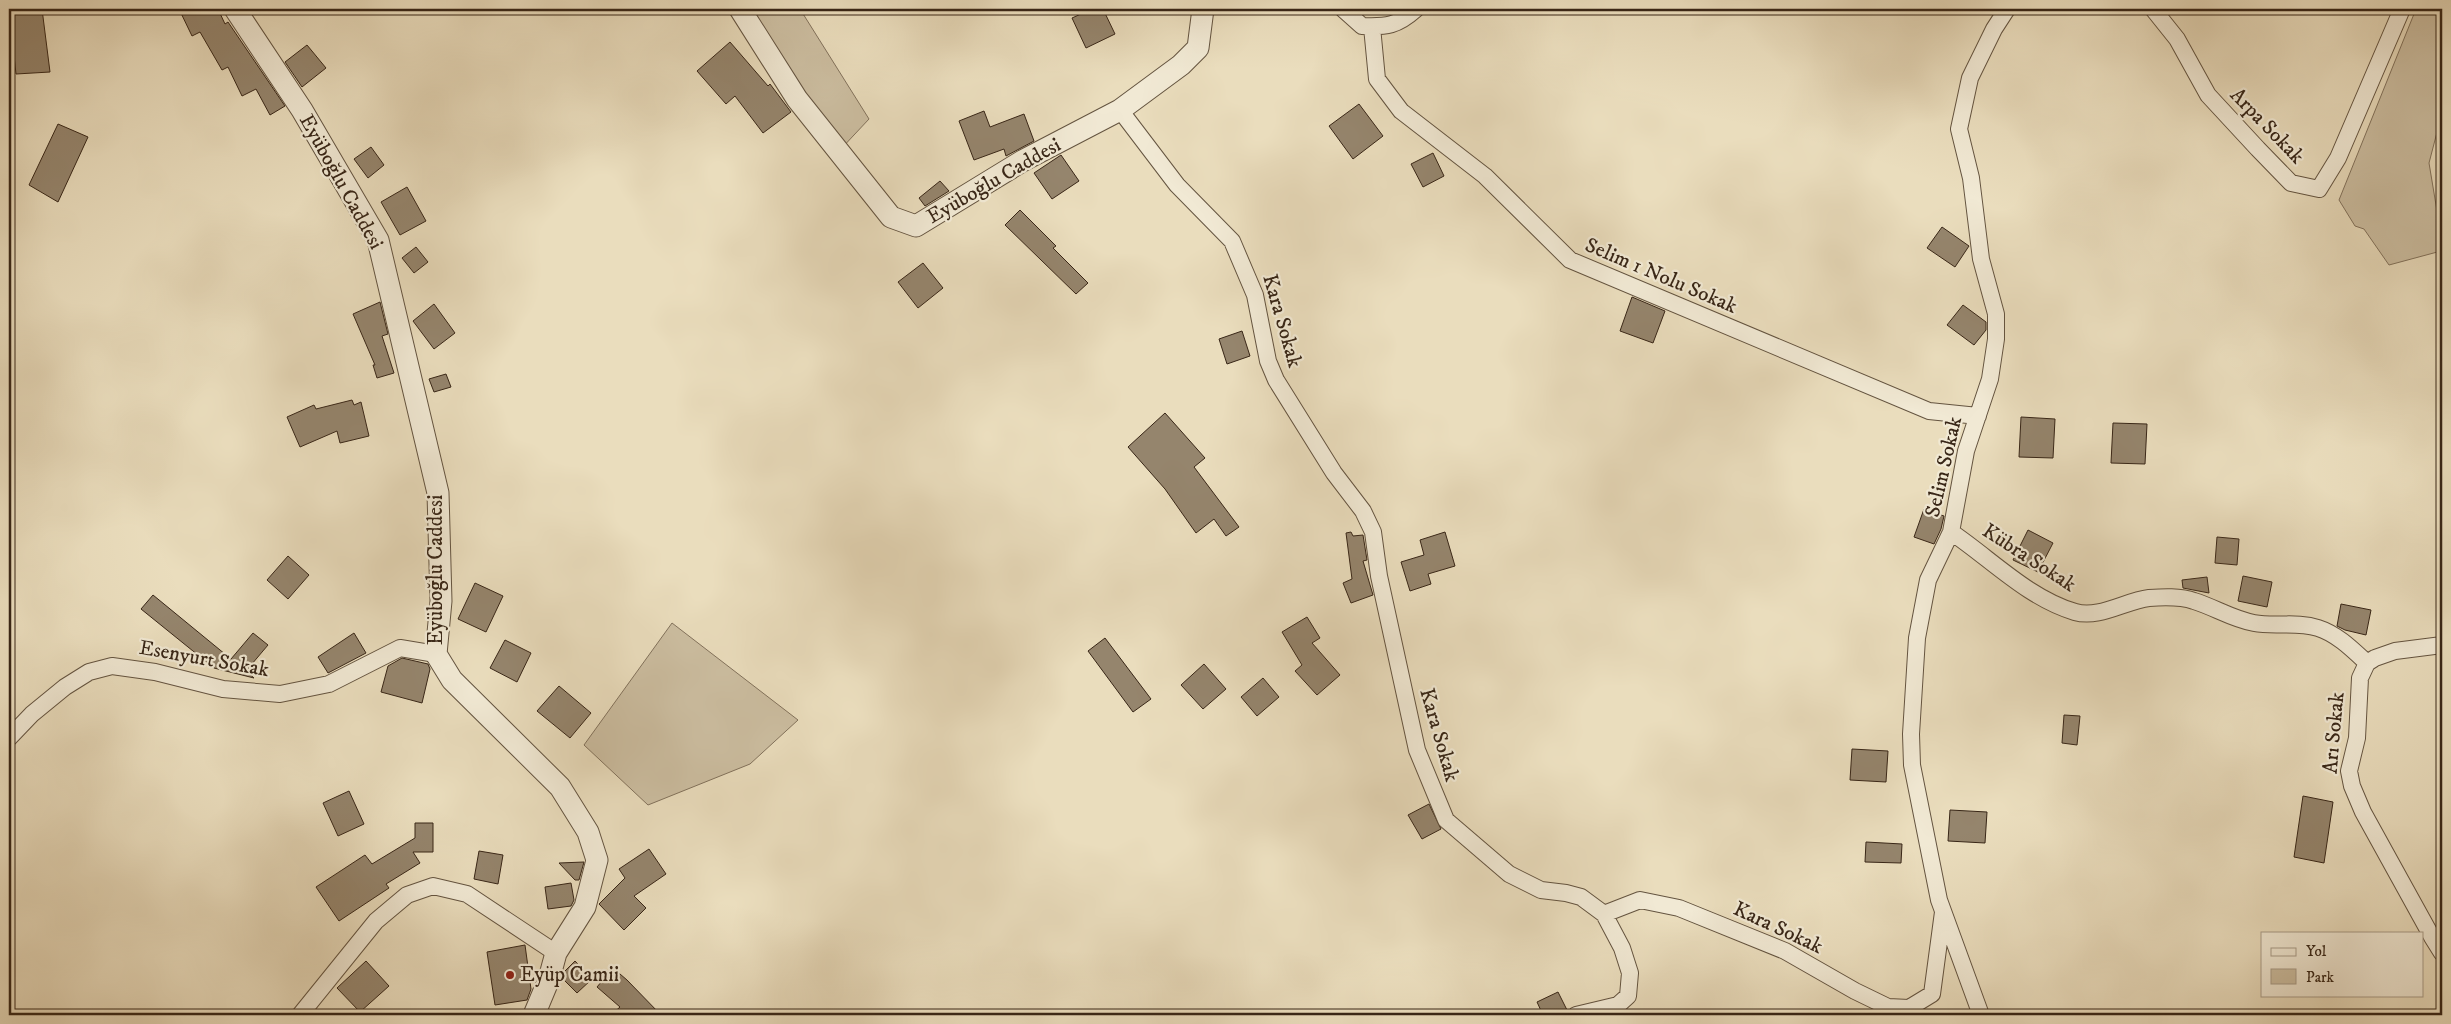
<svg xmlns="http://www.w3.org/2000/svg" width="2451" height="1024" viewBox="0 0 2451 1024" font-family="'IM FELL DW Pica',serif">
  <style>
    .green { fill: #ccbea1; stroke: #82725c }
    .building { fill: #95856d; stroke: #382617 }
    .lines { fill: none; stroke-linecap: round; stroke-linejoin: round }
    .minor-casing { stroke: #645440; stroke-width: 18 }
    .tertiary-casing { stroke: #645440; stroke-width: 23 }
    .minor { stroke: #f1e9d4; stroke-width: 16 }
    .tertiary { stroke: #f1e9d4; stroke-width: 21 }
    .poi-dot { fill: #8f2418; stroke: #f1e9d4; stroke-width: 2 }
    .labels { text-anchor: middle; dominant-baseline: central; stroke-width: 4.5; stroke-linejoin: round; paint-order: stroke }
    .street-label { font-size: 21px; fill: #382617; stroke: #f1e9d4 }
    .poi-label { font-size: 21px; fill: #382617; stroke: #f1e9d4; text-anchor: start }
  </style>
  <rect width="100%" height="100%" fill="#eaddbd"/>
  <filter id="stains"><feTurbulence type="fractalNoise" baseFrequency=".004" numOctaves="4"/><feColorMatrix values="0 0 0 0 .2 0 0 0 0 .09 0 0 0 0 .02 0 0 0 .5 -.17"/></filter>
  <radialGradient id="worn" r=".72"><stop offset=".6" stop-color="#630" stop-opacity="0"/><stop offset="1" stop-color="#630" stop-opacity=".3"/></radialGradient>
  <path class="green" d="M752,9h48l69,110 -30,32z
    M2416,9h26v104l-13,50 10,60 2,28 -52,14 -25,-36 -9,-3 -16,-26z
    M672,623l126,97 -48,44 -102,41 -64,-60z"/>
  <path class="building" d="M9,9h33l8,63 -34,2z
    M179,9h39l7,15 3,-2 57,84 -15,9 -14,-26 -14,7 -14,-29 -6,3 -22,-38 -8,4z
    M1092,9h11l12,25 -29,14 -14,-30z
    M730,42l38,44 2,-2 21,28 -28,21 -28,-37 -9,8 -29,-33z
    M307,45l19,23 -24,19 -17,-25z
    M1359,104l24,32 -30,23 -24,-33z
    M984,111l6,16 34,-13 10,27 -28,15 -2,-7 -30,11 -15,-39z
    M58,124l30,13 -30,65 -29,-17z
    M371,147l13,18 -16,13 -14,-19z
    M1433,153l11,23 -21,11 -12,-23z
    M1061,155l18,26 -27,18 -18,-26z
    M940,181l9,10 -24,15 -6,-8z
    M407,187l19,34 -26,14 -19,-33z
    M1020,210l36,36 -3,2 35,35 -12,11 -71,-69z
    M1942,227l27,19 -14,21 -28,-19z
    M416,247l12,15 -14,11 -12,-15z
    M923,263l20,25 -25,20 -20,-26z
    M1632,297l33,14 -12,32 -33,-12z
    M380,302l8,32 -6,2 12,37 -17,5 -4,-13h2l-22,-51z
    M434,304l21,29 -21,16 -21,-28z
    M1963,305l23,17v8l-12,15 -27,-20z
    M1242,331l8,25 -23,8 -8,-25z
    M446,374l5,13 -17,5 -5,-13z
    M352,400l2,5 7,-3 8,34 -29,7 -3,-12 -37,16 -13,-30 27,-12 2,4z
    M1165,413l40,45 -11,9 45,60 -13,9 -12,-17 -18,14 -31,-44 -37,-42z
    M2021,417l34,2 -2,39 -34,-1z
    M2113,423l34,1 -2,40 -34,-1z
    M1924,509l20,7 -3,13 -7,15 -20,-7z
    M2028,530l25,13 -15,29 -25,-12z
    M1351,532l2,4 10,-1 4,25 -4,1 10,34 -22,8 -8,-20 9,-4 -6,-46z
    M1445,532l10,34 -27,8 3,10 -21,7 -9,-29 23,-7 -4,-15z
    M2217,537l22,2 -2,26 -22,-2z
    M288,556l21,19 -21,24 -21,-19z
    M2243,576l29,6 -5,25 -29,-6z
    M2207,577l2,16 -26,-5 -1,-8z
    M475,583l28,13 -17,36 -28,-13z
    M153,595l78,64 22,-26 15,12 -22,26 8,7 -40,-10 -73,-59z
    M2341,604l30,6 -5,25 -21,-5 -8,-4z
    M1307,617l13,21 -8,5 28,32 -23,20 -22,-24 7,-6 -20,-33z
    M354,633l12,20 -38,20 -10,-16z
    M1105,638l46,61 -18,13 -45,-61z
    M505,640l26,13 -14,29 -27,-14z
    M402,658l26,6 2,5 -8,34 -41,-11 7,-26z
    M1204,664l22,25 -23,20 -22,-24z
    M1263,678l16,19 -22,19 -16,-19z
    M559,686l32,27 -21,25 -33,-27z
    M2064,715l16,1 -3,29 -15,-2z
    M1852,749l36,2 -2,31 -36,-2z
    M349,791l15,33 -26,12 -15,-33z
    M2303,796l30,6 -9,61 -30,-6z
    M1429,804l12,25 -19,10 -14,-24z
    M1950,810l37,2 -2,31 -37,-2z
    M415,823h18v29h-20l7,11 -34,21 3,4 -50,33 -23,-34 49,-32 7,9 43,-26z
    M1866,842l36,2 -1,19 -36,-1z
    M649,849l17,25 -32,22 12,12 -22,22 -25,-26 26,-26 -6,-9z
    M479,851l24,4 -5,29 -24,-5z
    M584,862l-5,18h-4l-16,-17z
    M571,883l3,17 -3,6 -23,3 -3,-22z
    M525,945l6,44 -4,11 -32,5 -8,-53z
    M366,961l23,25 -29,26 -23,-24z
    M575,961l17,18 -15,14 -15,-15 2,-6z
    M613,968l14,12 34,35h-50l9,-8 -23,-20z
    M1558,992l9,18 -11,5h-13l-6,-13z"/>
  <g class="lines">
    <g class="minor-casing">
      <path id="minor" d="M1343,9l19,17c25,1 35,0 54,-17
        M2153,9l24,30 31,56 50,54 33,34 28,6 19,-31 64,-149
        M1372,27l5,52 24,32 84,65 85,84 359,151 49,5
        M1120,110l57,75 55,56 23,54 13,66 8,19 58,93 29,38 10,21 6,44 38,174 29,70 63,54 32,16 25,3 15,4 23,17 36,-14 39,8 106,43 70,40 33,16 21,1 23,-14 11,-82
        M1951,532c40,27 77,66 124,80 24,7 50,-11 74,-14 14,-1 31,-2 45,3 20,6 38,18 60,22 21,4 43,-2 64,5 19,6 34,21 49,35
        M2442,645l-47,6 -20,7 -8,5 -7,15 -3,60 -8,33 3,15 11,26 69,125 10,16
        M9,738l23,-24 33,-27 24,-15 23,-6 43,6 68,17 57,5 49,-10 71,-36 36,6
        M300,1015l76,-94 31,-26 26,-9 34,8 89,59
        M1576,1015l42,-10 10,-9 2,-23 -8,-25 -18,-34
        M1981,1015l-42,-115 -27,-135 -1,-31 6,-96 11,-58 23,-48 15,-81 24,-72 6,-40v-25l-15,-55 -10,-81 -12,-49 11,-51 24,-49 13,-20"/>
    </g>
    <g class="tertiary-casing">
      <path id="tertiary" d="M235,9l67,101 76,130 60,253 3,108 -5,53 16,26 108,107 28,45 9,28 -12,47 -29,46 -7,26 -15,36
        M740,9l57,90 94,118 25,9 108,-66 96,-50 61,-45 17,-17 5,-39"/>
    </g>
    <use href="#minor" class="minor"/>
    <use href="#tertiary" class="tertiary"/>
  </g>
  <circle class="poi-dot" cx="510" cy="975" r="5"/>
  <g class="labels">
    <g class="street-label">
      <text transform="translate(2267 126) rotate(46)">Arpa Sokak</text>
      <text transform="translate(994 181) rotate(-30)">Eyüboğlu Caddesi</text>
      <text transform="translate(341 182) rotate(61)">Eyüboğlu Caddesi</text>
      <text transform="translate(1661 276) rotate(23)">Selim 1 Nolu Sokak</text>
      <text transform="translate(1282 321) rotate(74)">Kara Sokak</text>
      <text transform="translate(1944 467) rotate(-77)">Selim Sokak</text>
      <text transform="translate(2029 558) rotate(33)">Kübra Sokak</text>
      <text transform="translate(436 570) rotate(-90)">Eyüboğlu Caddesi</text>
      <text transform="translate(204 659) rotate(10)">Esenyurt Sokak</text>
      <text transform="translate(2334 733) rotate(-85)">Arı Sokak</text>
      <text transform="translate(1439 735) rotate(74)">Kara Sokak</text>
      <text transform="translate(1778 928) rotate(25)">Kara Sokak</text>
    </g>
    <g class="poi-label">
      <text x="520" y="975">Eyüp Camii</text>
    </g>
  </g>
  <rect width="2451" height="1024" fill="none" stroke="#eaddbd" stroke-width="30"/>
  <rect x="10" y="10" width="2431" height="1004" fill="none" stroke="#382617" stroke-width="2.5"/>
  <rect x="15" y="15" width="2421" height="994" fill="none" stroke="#382617"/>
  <rect x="2261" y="932" width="162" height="65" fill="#f1e9d4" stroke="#a79b88"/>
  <rect x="2271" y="948" width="25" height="8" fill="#f1e9d4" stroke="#a79b88"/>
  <text x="2306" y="956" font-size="15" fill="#382617">Yol</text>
  <rect x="2271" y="969" width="25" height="15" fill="#ccbea1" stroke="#a79b88"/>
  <text x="2306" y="982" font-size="15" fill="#382617">Park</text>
  <rect width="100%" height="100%" filter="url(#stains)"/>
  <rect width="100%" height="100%" fill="url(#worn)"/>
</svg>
